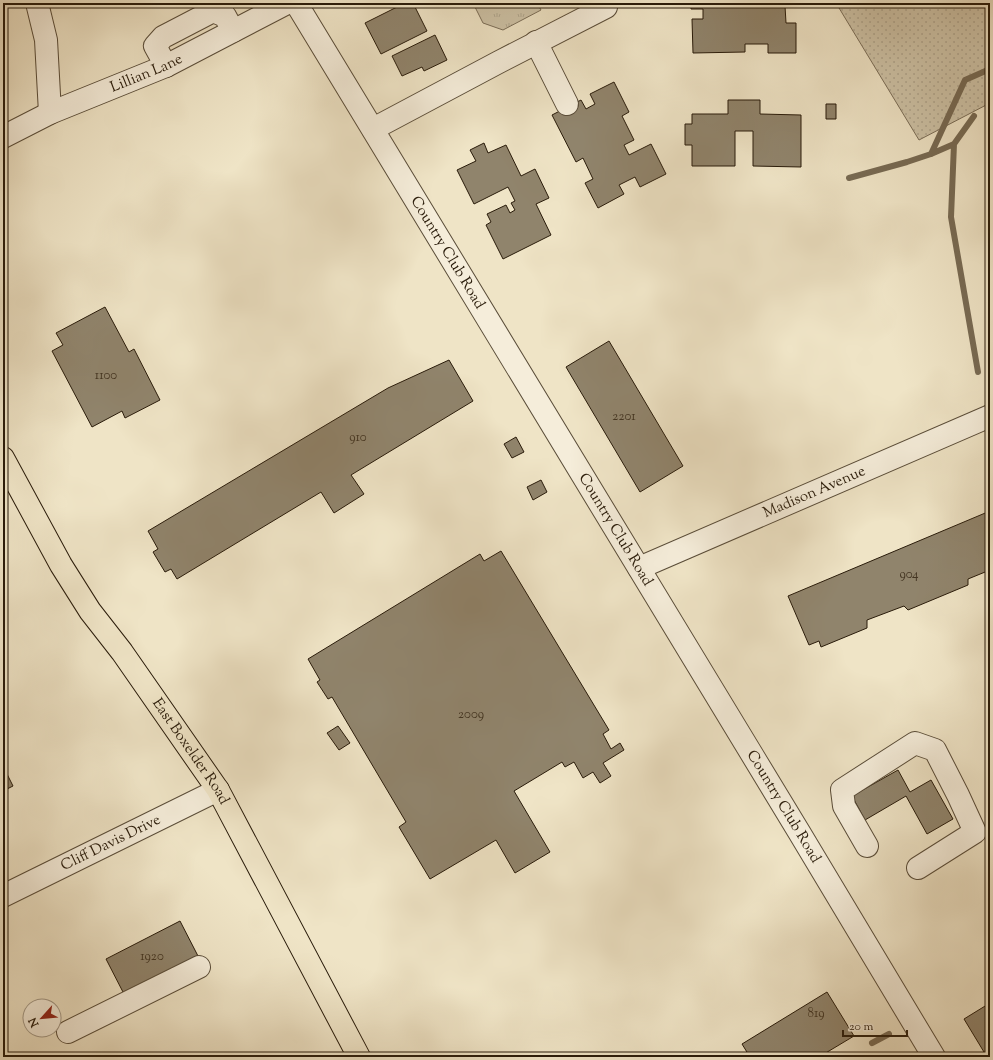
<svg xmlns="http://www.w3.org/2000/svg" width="993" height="1060" viewBox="0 0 993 1060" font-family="'Sorts Mill Goudy',serif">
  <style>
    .grass { fill: url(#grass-dots); stroke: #7b6e58 }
    .park { fill: url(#park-tufts); stroke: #7b6e58 }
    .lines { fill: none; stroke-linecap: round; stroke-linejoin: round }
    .stream { stroke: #786b54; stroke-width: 6 }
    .building { fill: #90846c; stroke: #291b0a }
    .minor-casing { stroke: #5a4d39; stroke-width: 24 }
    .major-casing { stroke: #291b0a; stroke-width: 24 }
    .minor { stroke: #f5edda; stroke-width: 22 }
    .major { stroke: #efe4c6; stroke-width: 22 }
    .labels { text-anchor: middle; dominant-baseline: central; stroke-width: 4; stroke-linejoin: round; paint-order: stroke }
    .number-label { font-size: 13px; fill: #433522 }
    .street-label { font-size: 15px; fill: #291b0a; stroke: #f5edda }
  </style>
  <defs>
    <pattern id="grass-dots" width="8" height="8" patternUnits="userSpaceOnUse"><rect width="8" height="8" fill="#cdc2a6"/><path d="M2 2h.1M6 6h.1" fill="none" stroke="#b0a68e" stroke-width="1.8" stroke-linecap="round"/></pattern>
    <pattern id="park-tufts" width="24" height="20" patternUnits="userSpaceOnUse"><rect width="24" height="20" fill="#cdc2a6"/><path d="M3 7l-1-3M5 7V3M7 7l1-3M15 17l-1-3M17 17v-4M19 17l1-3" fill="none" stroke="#b0a68e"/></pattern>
  </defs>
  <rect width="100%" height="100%" fill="#efe4c6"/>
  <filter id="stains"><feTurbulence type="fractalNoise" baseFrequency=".005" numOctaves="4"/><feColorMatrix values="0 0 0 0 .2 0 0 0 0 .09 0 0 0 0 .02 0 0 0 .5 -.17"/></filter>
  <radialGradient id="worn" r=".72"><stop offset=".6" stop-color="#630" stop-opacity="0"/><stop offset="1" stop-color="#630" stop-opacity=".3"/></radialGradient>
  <path class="grass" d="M836,3h154v100l-71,37z"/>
  <path class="park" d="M473,3h64l4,7 -38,20 -20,-7z"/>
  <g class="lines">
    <path class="stream" d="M954,144l20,-28
      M931,154l34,-74 25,-11
      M849,178l58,-16 24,-8 23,-10 -3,73 27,155
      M872,1043l17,-9"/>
  </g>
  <path class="building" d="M395,3h18l14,28 -46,23 -16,-31 32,-16z
    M691,3h105v3h-11l1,17h10v30h-28v-9h-23v8l-52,1 -1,-34h11v-10h-12z
    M435,35l12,25 -23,11 -2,-4 -20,9 -10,-20z
    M614,82l15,30 -7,4 12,24 -10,5 5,10 22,-11 15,30 -26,13 -5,-10 -16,8 5,9 -26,14 -13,-25 8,-4 -10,-21 -7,4 -24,-47 29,-15 5,9 9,-5 -5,-10z
    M728,100h32v14l41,1v52l-48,-1v-35h-18v35h-43v-21h-7v-21h7v-10h36z
    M826,104h10v15h-10z
    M484,143l4,10 18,-8 15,31 14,-7 14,29 -13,6 15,31 -48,24 -17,-34 5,-3 -4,-8 19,-9 4,8 5,-3 -4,-7 4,-2 -7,-14 -34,17 -17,-34 19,-9 -6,-11z
    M105,307l24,45 5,-3 26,51 -35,18 -3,-7 -30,16 -40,-76 11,-6 -7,-12z
    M609,341l74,125 -43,26 -74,-125z
    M449,360l24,41 -122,74 13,19 -30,19 -13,-21 -144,87 -6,-10 -6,3 -12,-20 5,-3 -10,-18 240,-143z
    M516,437l8,15 -12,6 -8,-14z
    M541,480l6,12 -14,8 -6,-13z
    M990,511v59l-22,9v6l-60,25 -4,-4 -37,14v8l-46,19 -2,-6 -10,4 -21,-49z
    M501,551l108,179 -6,4 8,15 9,-6 4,7 -21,13 8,13 -11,7 -7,-11 -10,6 -9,-16 -9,5 -3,-5 -48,29 36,61 -35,21 -19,-33 -66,39 -31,-52 7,-5 -74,-125 -4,2 -11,-17 3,-2 -12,-21 172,-105 4,7z
    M338,726l12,17 -11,7 -12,-17z
    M3,766l10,20 -10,5z
    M898,770l12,22 21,-12 22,39 -26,15 -21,-38 -41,24 -13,-24z
    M180,921l18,35 -74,38 -18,-35z
    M827,992l27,44 -35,21h-69l-8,-13z
    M990,1003v54h-3l-23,-38z"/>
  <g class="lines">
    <g class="minor-casing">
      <g id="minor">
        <path d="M37,3l9,37 4,73"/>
        <path id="s1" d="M296,3l503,829 135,225"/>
        <path d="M536,42l31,62"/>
        <path d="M166,66l-11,-20 8,-9 50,-26 12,5 8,15"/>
        <path d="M373,129l126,-67 107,-55"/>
        <path id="s2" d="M3,137l47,-24 116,-47 121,-63"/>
        <path id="s3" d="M639,568l351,-152"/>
        <path d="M867,846l-23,-40 -2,-16 73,-47 20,7 23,45 17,37 -57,36"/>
        <path id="s4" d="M3,896l215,-106"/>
        <path d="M68,1032l131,-65"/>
      </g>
    </g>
    <g class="major-casing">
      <g id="major">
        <path id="s5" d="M3,458l58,107 29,46 32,41 96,138 141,267"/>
      </g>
    </g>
    <use href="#minor" class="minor"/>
    <use href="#major" class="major"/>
  </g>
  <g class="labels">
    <g class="number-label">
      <text x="106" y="376">1100</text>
      <text x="624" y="417">2201</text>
      <text x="358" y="438">910</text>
      <text x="909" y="575">904</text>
      <text x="471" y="715">2009</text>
      <text x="152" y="957">1920</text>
      <text x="816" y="1014">819</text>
    </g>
    <g class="street-label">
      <text stroke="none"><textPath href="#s2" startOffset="157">Lillian Lane</textPath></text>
      <text stroke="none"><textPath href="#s1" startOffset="292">Country Club Road</textPath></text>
      <text stroke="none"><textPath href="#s3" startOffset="191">Madison Avenue</textPath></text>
      <text stroke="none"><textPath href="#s1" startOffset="616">Country Club Road</textPath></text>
      <text stroke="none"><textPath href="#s5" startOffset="349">East Boxelder Road</textPath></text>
      <text stroke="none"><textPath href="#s1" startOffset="940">Country Club Road</textPath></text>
      <text stroke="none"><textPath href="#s4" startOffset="120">Cliff Davis Drive</textPath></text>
    </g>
  </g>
  <rect width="993" height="1060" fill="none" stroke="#efe4c6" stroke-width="16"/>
  <rect x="4" y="4" width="985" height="1052" fill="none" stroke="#291b0a" stroke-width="2"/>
  <rect x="8" y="8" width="977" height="1044" fill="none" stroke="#291b0a"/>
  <g transform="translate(42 1018) rotate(243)"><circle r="19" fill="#f5edda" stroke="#a39987"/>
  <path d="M0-3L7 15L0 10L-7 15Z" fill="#8f2418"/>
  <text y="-6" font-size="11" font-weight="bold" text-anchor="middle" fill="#291b0a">N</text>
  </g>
  <path d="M843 1030v6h64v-6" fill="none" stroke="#291b0a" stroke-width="2"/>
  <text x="849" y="1030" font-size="12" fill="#291b0a" stroke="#f5edda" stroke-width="3" paint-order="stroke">20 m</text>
  <rect width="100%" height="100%" filter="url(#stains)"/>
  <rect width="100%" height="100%" fill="url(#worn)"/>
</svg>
